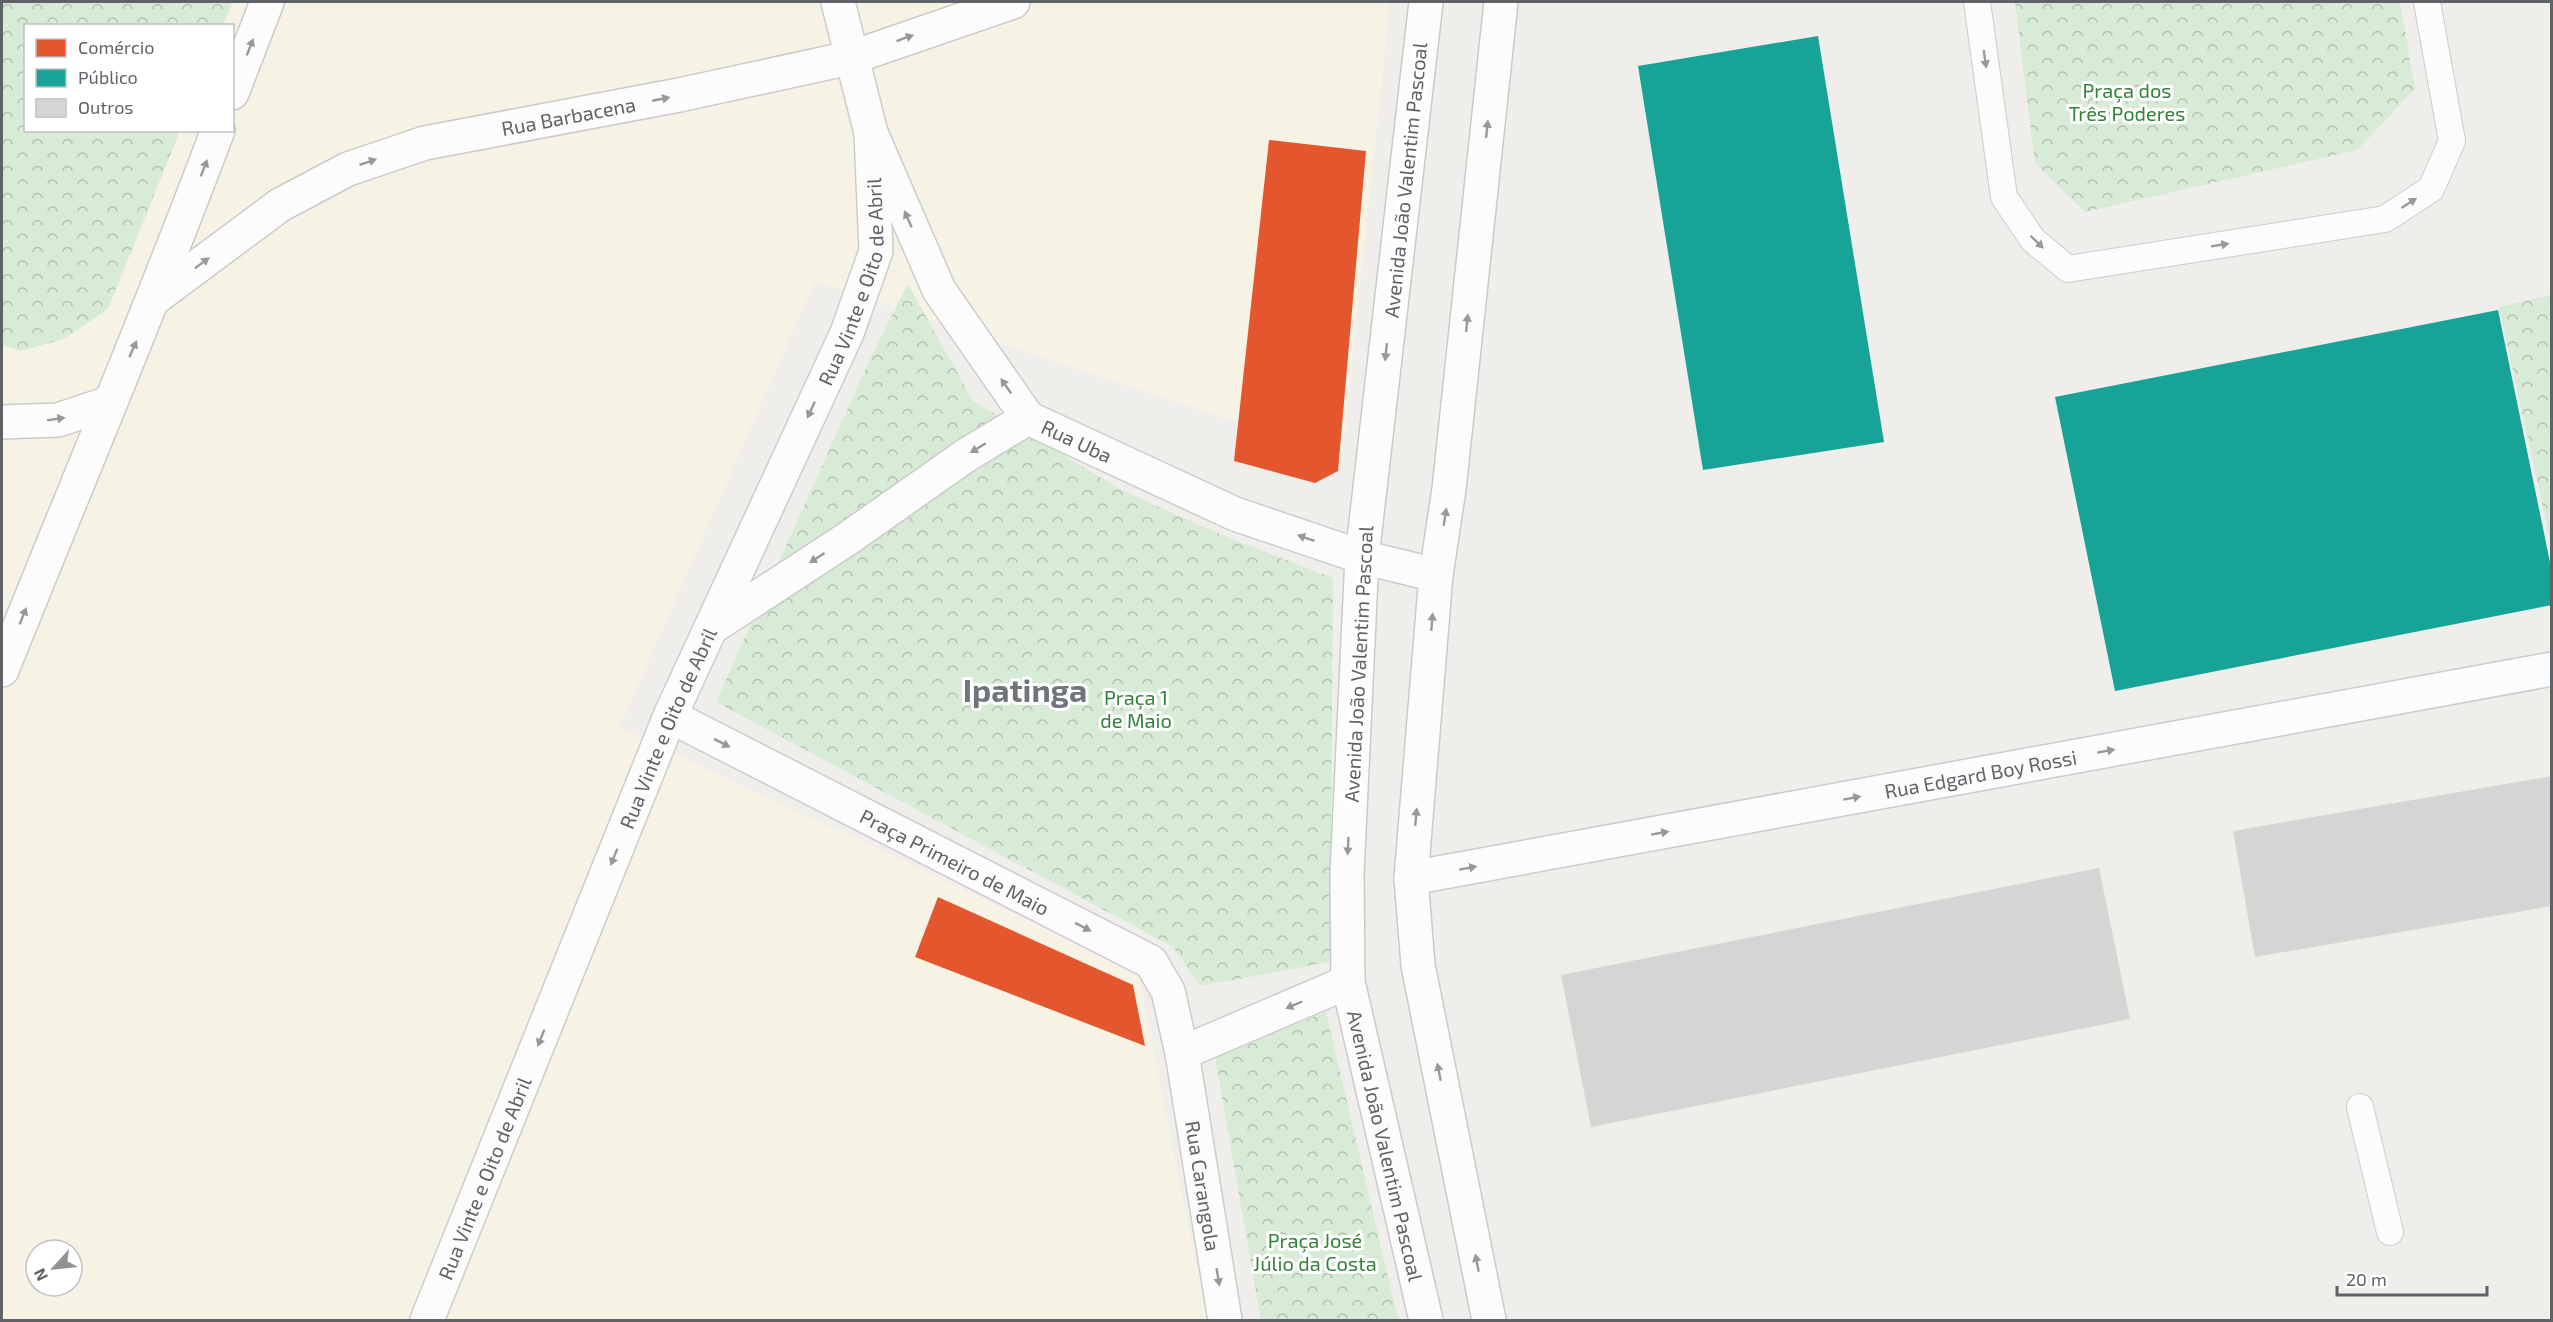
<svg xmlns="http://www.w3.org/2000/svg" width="2553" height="1322" viewBox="0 0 2553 1322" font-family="'Exo 2',sans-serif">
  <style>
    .commercial { fill: #f7f3e4; fill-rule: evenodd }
    .park { fill: url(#park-crowns) }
    .shops { fill: #e4572e }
    .public { fill: #17a398 }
    .building { fill: #d6d5d3 }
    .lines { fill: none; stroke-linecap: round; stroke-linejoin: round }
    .lane-casing { stroke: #cbcccc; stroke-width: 28 }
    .street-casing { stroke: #cbcccc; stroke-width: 36 }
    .secondary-casing { stroke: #cacacb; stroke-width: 36 }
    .lane { stroke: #fdfcfc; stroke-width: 26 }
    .street { stroke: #fdfcfc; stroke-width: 33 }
    .secondary { stroke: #fdfcfc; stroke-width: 33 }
    .oneway { fill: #96999c }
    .labels { text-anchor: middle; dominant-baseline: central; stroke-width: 6; stroke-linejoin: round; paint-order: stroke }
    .park-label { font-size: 20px; fill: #348238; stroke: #fff }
    .street-label { font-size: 20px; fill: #5f6368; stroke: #fff }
    .town-label { font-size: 32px; font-weight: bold; fill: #70757a; stroke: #fff }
  </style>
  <defs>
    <pattern id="park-crowns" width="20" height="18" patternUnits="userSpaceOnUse" patternTransform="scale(1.5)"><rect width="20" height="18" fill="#d8ebd6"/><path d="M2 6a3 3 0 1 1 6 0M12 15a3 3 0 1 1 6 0" fill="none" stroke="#b2c2b1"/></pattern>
  </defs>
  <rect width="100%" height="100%" fill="#efeeea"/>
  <path class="commercial" d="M2,2h1388l-48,456 -527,-177 -196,447 519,243 69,349h-1205zM26,26h206v104h-206zM36,1250h36v36h-36z"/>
  <path class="park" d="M2,2h231l-10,23 -197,1v104l154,1 -72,178 -44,30 -44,12 -18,-6z
    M2015,2h385l15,87 -58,61 -272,62 -50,-49z
    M908,284l65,117 150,90 111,49 99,38 -3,384 -130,24 -27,-39 -457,-245 154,-343z
    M2551,295h1l-1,250 -52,-238z
    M1326,1012l72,308h-137l-46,-263z"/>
  <path class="shops" d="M1269,140l97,11 -28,320 -23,12 -81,-22z
    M938,897l195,88 12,61 -230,-89z"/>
  <path class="public" d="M1818,36l66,406 -181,28 -65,-404z
    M2498,310l54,262v33l-437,86 -60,-294z"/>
  <path class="building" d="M2552,776v130l-297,51 -22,-126z
    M2099,868l31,151 -539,108 -30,-152z"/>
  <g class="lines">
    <g class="lane-casing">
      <path id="lane" d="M1977,2l27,195 29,43 35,29 317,-50 46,-30 21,-48 -25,-139
        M2360,1107l30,125"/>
    </g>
    <g class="street-casing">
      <g id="street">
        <path id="s1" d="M838,2l33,131 68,157 89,128 207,96 127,43 74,18"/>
        <path d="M711,628l136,-89 118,-83 63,-38"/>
        <path id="s2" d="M670,716l481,246 17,29 14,62 43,267"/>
        <path id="s3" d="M1411,878l1141,-209"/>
        <path d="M1182,1053l166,-71"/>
        <path id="s4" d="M427,1320l243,-604 177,-383 29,-82 -5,-118"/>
      </g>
    </g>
    <g class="secondary-casing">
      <g id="secondary">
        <path id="s5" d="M1426,2l-64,555 -15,317 1,108 78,338"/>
        <path d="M232,93l35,-91"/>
        <path id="s6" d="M155,298l125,-93 68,-36 77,-26 254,-48 171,-37 163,-56"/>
        <path d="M2,422l56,-2 51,-17"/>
        <path d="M2,670c72,-180 148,-358 216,-540"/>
        <path d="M1489,1320l-71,-355 -7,-87 25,-303 13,-86 52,-487"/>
      </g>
    </g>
    <use href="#lane" class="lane"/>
    <use href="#street" class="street"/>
    <use href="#secondary" class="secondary"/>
  </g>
  <defs><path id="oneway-solid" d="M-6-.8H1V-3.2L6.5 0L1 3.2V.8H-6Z" transform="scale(1.5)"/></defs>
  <g class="oneway">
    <use href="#oneway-solid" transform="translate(905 38) rotate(-20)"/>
    <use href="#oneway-solid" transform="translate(250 47) rotate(-69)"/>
    <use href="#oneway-solid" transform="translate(1985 59) rotate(82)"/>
    <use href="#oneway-solid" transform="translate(661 99) rotate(-11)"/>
    <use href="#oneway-solid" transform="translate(1487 129) rotate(-84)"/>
    <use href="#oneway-solid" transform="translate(368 162) rotate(-19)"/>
    <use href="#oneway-solid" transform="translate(204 168) rotate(-69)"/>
    <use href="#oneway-solid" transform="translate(2409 203) rotate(-33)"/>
    <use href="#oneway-solid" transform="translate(908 219) rotate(-114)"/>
    <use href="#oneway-solid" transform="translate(2037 242) rotate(44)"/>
    <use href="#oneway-solid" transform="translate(2220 245) rotate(-9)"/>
    <use href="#oneway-solid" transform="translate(202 263) rotate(-37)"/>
    <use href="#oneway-solid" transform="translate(1467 323) rotate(-84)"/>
    <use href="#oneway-solid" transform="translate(133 349) rotate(-66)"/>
    <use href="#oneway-solid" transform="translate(1386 352) rotate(96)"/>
    <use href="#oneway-solid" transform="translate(1006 386) rotate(-125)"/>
    <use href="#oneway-solid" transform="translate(811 410) rotate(115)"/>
    <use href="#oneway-solid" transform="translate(56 419) rotate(-9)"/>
    <use href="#oneway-solid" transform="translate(978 448) rotate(149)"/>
    <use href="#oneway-solid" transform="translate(1445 517) rotate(-81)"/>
    <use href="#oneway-solid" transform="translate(1306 538) rotate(-161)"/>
    <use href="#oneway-solid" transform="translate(817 558) rotate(147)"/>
    <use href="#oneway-solid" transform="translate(23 616) rotate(-68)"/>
    <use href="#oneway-solid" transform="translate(1432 622) rotate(-85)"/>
    <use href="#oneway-solid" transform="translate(722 743) rotate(27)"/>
    <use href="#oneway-solid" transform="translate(2106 751) rotate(-10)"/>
    <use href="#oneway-solid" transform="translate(1852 798) rotate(-10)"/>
    <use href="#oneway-solid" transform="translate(1416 817) rotate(-85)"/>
    <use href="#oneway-solid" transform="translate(1660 833) rotate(-10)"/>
    <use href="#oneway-solid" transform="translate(1348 846) rotate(93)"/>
    <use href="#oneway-solid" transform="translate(614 857) rotate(112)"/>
    <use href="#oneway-solid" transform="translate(1468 868) rotate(-10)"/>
    <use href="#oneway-solid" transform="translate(1083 927) rotate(27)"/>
    <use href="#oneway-solid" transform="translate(1294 1005) rotate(157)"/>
    <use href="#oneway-solid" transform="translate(541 1038) rotate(112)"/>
    <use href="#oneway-solid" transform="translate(1439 1072) rotate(-101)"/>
    <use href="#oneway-solid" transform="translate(1477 1263) rotate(-101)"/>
    <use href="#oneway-solid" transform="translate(1218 1277) rotate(81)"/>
  </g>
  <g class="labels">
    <g class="park-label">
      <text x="2127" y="90">Praça dos<tspan x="2127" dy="23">Três Poderes</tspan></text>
      <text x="1136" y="697">Praça 1<tspan x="1136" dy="23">de Maio</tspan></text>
      <text x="1315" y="1240">Praça José<tspan x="1315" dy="23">Júlio da Costa</tspan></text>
    </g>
    <g class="street-label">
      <text stroke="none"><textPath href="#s6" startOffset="460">Rua Barbacena</textPath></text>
      <text transform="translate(1405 180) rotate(-84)">Avenida João Valentim Pascoal</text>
      <text stroke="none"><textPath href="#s4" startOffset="1125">Rua Vinte e Oito de Abril</textPath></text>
      <text stroke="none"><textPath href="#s1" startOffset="516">Rua Uba</textPath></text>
      <text transform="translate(1358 664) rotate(-87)">Avenida João Valentim Pascoal</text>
      <text stroke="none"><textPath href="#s4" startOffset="639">Rua Vinte e Oito de Abril</textPath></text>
      <text stroke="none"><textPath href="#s3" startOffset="579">Rua Edgard Boy Rossi</textPath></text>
      <text stroke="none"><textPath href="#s2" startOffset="320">Praça Primeiro de Maio</textPath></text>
      <text stroke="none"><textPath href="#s5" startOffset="1152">Avenida João Valentim Pascoal</textPath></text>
      <text stroke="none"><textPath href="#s4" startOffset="153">Rua Vinte e Oito de Abril</textPath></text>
      <text stroke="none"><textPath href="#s2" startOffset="772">Rua Carangola</textPath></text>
    </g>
    <g class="town-label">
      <text x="1025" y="689">Ipatinga</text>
    </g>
  </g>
  <rect width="2553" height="1322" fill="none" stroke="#5f6368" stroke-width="6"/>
  <rect x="24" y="24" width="210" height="108" fill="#ffffff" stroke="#bfc1c3" stroke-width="1.5"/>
  <rect x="36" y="39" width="30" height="18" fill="#e4572e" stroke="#bfc1c3" stroke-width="1.5"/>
  <text x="78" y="54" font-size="18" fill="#5f6368">Comércio</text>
  <rect x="36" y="69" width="30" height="18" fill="#17a398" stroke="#bfc1c3" stroke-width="1.5"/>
  <text x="78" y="84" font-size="18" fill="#5f6368">Público</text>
  <rect x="36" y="99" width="30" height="18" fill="#d6d5d3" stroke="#bfc1c3" stroke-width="1.5"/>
  <text x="78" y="114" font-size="18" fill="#5f6368">Outros</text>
  <g transform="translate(54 1268) rotate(243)"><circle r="28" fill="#ffffff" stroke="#bfc1c3" stroke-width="1.5"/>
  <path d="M0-4.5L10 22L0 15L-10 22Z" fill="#919496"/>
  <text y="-9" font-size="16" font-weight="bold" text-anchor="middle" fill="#5f6368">N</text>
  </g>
  <path d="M2337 1286v9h150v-9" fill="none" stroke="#5f6368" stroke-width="3"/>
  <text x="2346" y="1286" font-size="18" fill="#5f6368" stroke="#ffffff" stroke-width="4.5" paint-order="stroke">20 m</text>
</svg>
